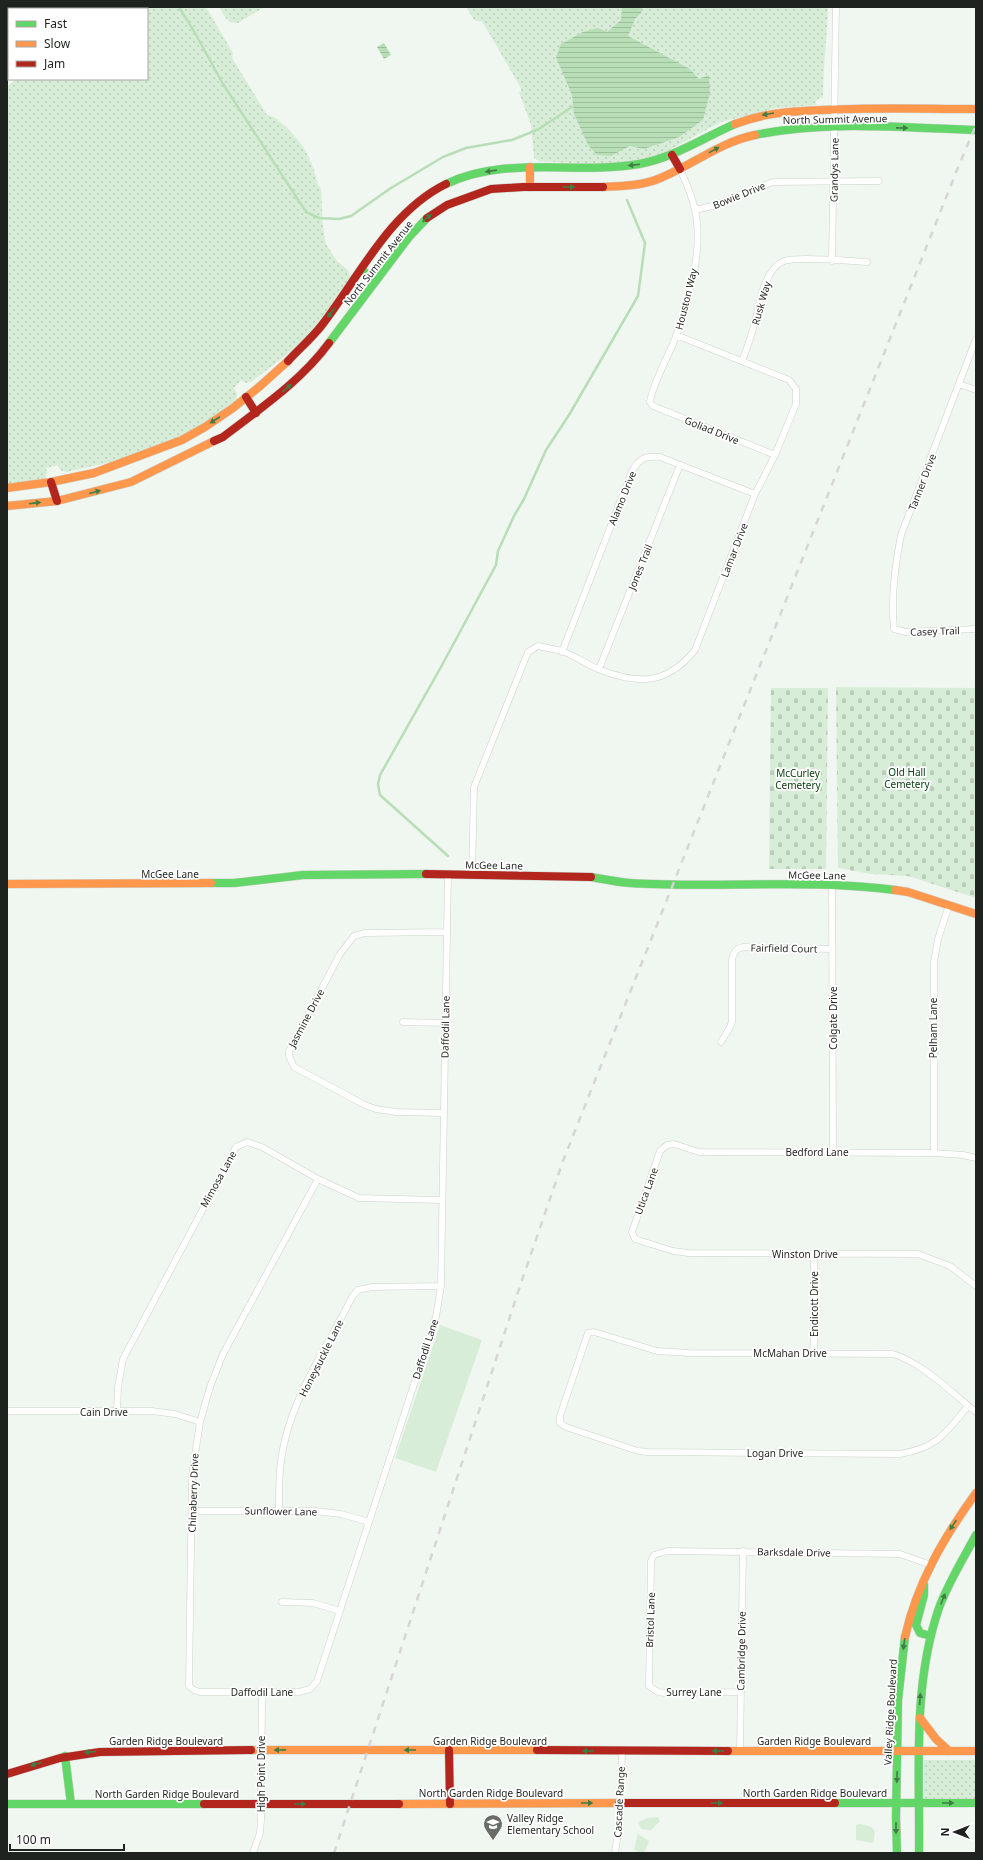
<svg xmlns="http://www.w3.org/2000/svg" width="983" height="1860" viewBox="0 0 983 1860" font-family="'Noto Sans',sans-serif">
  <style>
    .grass { fill: url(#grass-dots) }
    .cemetery { fill: url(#cemetery-stones) }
    .green { fill: #d8edd8 }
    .water { fill: url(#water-rules) }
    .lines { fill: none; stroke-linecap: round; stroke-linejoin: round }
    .stream { stroke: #b8deb8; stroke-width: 2.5 }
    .street-casing { stroke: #cdd1cc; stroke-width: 7 }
    .fast-casing { stroke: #cdd1cc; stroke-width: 9 }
    .slow-casing { stroke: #cdd1cc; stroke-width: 9 }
    .jam-casing { stroke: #cdd1cc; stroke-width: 9 }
    .street { stroke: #fdfefd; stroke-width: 6 }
    .fast { stroke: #63d668; stroke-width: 8 }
    .slow { stroke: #ff974d; stroke-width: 8 }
    .jam { stroke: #b3261e; stroke-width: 8 }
    .rail { stroke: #d5d6d5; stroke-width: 2.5; stroke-dasharray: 7 7; stroke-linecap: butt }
    .oneway { fill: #417c44 }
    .labels { text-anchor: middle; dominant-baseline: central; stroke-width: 3.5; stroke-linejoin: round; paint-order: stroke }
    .street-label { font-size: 10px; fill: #1f231f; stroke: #fff }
    .park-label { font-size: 10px; fill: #094011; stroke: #fff }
    .poi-label { font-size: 10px; fill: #1f231f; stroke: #fff; text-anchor: start }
  </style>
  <defs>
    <pattern id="grass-dots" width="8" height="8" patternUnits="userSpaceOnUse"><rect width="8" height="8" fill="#d8edd8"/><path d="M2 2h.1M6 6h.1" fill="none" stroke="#b9cbb9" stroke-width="1.8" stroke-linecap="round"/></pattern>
    <pattern id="cemetery-stones" width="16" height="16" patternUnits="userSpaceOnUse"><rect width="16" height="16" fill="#d8edd8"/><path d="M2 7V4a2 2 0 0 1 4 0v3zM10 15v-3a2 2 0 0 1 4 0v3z" fill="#b9cbb9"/></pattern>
    <pattern id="water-rules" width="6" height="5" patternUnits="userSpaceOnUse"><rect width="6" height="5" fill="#b8deb8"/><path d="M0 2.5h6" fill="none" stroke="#9ebe9e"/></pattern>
  </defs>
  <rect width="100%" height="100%" fill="#f0f6f0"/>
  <path class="grass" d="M123,7h83l27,46 -1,5 35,57c8,1 12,6 18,11 19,18 27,33 33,59l3,4 2,38 3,17 11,17 11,9 3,9 -33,44 -20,23 -47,36 -5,1 -5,-3 -7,8 3,5v7c-30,22 -64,43 -99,55 -23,7 -47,11 -71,17l-7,-2 -2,-5 -12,3 1,5 -2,6 -38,6v-399l10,-7h130v-70h-27z
    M219,7h45l-26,16c-11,1 -14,-8 -19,-16z
    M466,7h362c-1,31 -5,60 -5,91l-2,-1 -6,5 2,3 -40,3 -56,14 -57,31 -24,7 -41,5 -60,-4 -5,-3 -3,-33 -12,-33h2v-4l-39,-67h-7z
    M924,1760h52v39h-52z"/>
  <path class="cemetery" d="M836,687l140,1v210l-68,-22 -37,-2 -33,-6z
    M771,688h57l-2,181h-57z"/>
  <path class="green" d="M440,1325l42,15 -46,132 -41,-14z
    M658,1817l2,4 -9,9 -10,-1 -3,-7 10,-4z
    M859,1824c15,2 18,4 14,19l-17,-3v-15z
    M638,1834l11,7 -5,12h-5l-5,-4z"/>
  <path class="water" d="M622,7h20l-1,6 -6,6 -7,17 62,33 9,10 10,-4 1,18 -7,27 -24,17 -35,12 -14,-3 -19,10 -14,-1 -9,-10 -14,-31 -2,-19 -16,-38 5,-13 22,-12 15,-4 9,4 14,-12z
    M384,43l7,12 -7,4 -7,-12z"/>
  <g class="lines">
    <path class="stream" d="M179,7l16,26 28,51 83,128 13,6 20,1 12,-3 40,-28 52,-31 23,-9 46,-8 27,-11 36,-24
      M448,856l-68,-61 -2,-11 2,-9 61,-108 55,-102 2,-14 16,-35 10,-17 22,-49 23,-35 69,-119 7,-53 -18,-43"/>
    <g class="street-casing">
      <path id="street" d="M680,169c6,13 12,27 15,41 9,40 -7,97 -22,134 -7,16 -21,42 -23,58l3,4 122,49
        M695,210l17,-4 61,-24 106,-1
        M832,261l4,-254
        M976,339l-75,196c-6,30 -10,64 -7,94l12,3 70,-3
        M742,361c4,-10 8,-21 11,-32 6,-19 9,-59 31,-68 13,-5 66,0 83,1
        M959,384l17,6
        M562,652l70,-181c8,-13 12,-15 28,-14l95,37
        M599,669l81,-204
        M472,874l2,-87 54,-135 10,-6c8,2 16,3 24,5 13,5 24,13 36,18 40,16 69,16 97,-19l60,-156 20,-39 21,-51v-15l-7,-9 -113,-45
        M832,884l1,268
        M403,1022l42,1
        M721,1042l8,-13 3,-7v-63c2,-7 4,-11 12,-12l88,2
        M443,1113l-47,-1 -20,-3 -11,-4 -71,-38 -5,-11v-5l51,-97 14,-18 11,-3 82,-1
        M934,1153v-191l4,-23 11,-34
        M976,1158l-13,-3 -29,-2 -235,-1 -25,-8 -7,1 -7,6 -28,81 3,7 38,12 15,2 230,1 32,12 26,20
        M318,1179l-95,175 -13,33 -10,35 -8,53 -3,211 5,4 6,2h99l11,-3 7,-8 119,-364 5,-31 7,-412
        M814,1353v-99
        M968,1406c-23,28 -31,42 -69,48l-251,-2 -10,-1 -72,-24 -6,-4v-7l28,-83 6,-1 63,19 32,2 204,1c30,9 59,39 83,58
        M7,1411h145l23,3 25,8
        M117,1412l1,-25 5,-28 113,-212 11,-5 15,5 56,32 41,19 83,2
        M279,1510c0,-24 0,-47 6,-70 12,-51 44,-96 67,-143l6,-7 14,-3 69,-1
        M192,1511h123l26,3 28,8
        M282,1602l31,1 27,8
        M740,1692l-75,1 -7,-1 -9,-6 2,-125 3,-6 13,-4 233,3 31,11
        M740,1751l3,-200
        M253,1853l7,-20 1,-13 1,-127
        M615,1853l5,-34 2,-68"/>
    </g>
    <g class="fast-casing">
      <path id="fast" d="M7,19l2,-1
        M755,135c72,-15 148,-7 221,-5
        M446,184c61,-29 129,-9 193,-20 34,-6 64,-26 96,-40
        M362,270l14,11
        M329,343l80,-106 18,-19
        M591,877c12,2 26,5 39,6 88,6 177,-5 265,7
        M211,883h23l69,-8 123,-1
        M924,1585v10l-8,30 4,8 11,3
        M65,1756l6,48
        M835,1803h141
        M7,1804h197
        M897,1853l-1,-35 2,-118 7,-63
        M919,1853c1,-81 -7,-167 20,-245 9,-25 24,-49 37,-73"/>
    </g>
    <g class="slow-casing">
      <path id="slow" d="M23,9l3,-2
        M103,9l3,-2
        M735,124c32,-12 54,-12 87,-14 51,-3 103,-1 154,-1
        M530,167v20
        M603,187c17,-1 38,-1 55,-8 33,-13 62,-37 97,-44
        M7,488l44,-6 43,-9 88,-33 23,-13 28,-19 26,-21 29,-26
        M7,506l50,-5 74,-19 83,-41
        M7,884l204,-1
        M895,890l13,2 68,22
        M905,1637c12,-54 39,-100 71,-144
        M920,1718l16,21 13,12
        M251,1750h286
        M728,1751h248
        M399,1804l220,-1"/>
    </g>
    <g class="jam-casing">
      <path id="jam" d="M49,9l3,-2
        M7,35l2,-1
        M7,73l2,-2
        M672,155l8,14
        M427,218l20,-13 44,-16 32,-2h80
        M288,361c11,-12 24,-23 34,-36 37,-48 67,-113 124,-141
        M246,397l10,16
        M214,441l9,-4c38,-29 78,-56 106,-94
        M51,482l6,19
        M426,874l165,3
        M449,1750l1,54
        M537,1750l191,1
        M7,1774l53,-16 40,-6 151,-2
        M619,1803h216
        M204,1804h195"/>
    </g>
    <use href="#street" class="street"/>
    <use href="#fast" class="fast"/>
    <use href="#slow" class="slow"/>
    <use href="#jam" class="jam"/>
    <path class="rail" d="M334,1853l187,-570 42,-122 394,-991 19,-45"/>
  </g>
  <defs><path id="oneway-solid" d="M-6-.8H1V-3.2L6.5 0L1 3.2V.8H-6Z"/></defs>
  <g class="oneway">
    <use href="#oneway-solid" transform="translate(768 114) rotate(170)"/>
    <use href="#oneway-solid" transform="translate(902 128) rotate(1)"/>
    <use href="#oneway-solid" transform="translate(714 150) rotate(-29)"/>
    <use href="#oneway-solid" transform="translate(634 165) rotate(173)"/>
    <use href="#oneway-solid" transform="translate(491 171) rotate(172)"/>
    <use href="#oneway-solid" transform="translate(569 187) rotate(1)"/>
    <use href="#oneway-solid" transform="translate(427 218) rotate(-42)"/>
    <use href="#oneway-solid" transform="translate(331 313) rotate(126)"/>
    <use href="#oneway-solid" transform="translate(287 388) rotate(-41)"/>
    <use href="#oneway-solid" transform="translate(215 420) rotate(147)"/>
    <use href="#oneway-solid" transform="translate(95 492) rotate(-15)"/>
    <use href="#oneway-solid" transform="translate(35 503) rotate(-7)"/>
    <use href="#oneway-solid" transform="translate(953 1525) rotate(123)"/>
    <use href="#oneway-solid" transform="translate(943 1599) rotate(-68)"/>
    <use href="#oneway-solid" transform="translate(904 1644) rotate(99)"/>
    <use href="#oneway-solid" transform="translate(920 1699) rotate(-86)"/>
    <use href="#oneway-solid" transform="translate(280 1750) rotate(179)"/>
    <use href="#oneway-solid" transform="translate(410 1750) rotate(-180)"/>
    <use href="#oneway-solid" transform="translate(588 1751) rotate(-180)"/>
    <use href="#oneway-solid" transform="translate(718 1751) rotate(-180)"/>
    <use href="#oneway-solid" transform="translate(90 1752) rotate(176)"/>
    <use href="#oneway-solid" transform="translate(36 1764) rotate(162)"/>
    <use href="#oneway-solid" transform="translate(897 1777) rotate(92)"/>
    <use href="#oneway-solid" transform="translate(587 1803)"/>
    <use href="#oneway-solid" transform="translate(717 1803)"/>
    <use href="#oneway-solid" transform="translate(948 1803)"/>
    <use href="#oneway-solid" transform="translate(300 1804)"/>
    <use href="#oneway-solid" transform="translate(896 1828) rotate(90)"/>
  </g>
  <defs>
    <g id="school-pin" transform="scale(1)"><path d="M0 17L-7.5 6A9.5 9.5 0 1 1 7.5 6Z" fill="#686d68" stroke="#fff"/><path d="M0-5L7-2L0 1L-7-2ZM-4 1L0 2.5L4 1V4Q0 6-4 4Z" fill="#fff"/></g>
  </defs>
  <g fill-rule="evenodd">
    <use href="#school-pin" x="493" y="1824"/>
  </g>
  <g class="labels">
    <g class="street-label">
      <text transform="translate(835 119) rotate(-1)">North Summit Avenue</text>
      <text transform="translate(834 170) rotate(-89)">Grandys Lane</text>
      <text transform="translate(739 195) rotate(-22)">Bowie Drive</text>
      <text transform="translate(378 263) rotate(-52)">North Summit Avenue</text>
      <text transform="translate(686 299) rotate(-76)">Houston Way</text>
      <text transform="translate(761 303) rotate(-74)">Rusk Way</text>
      <text transform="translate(712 430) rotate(22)">Goliad Drive</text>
      <text transform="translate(922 482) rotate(-69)">Tanner Drive</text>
      <text transform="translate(622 498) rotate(-68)">Alamo Drive</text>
      <text transform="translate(734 550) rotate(-69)">Lamar Drive</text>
      <text transform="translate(640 567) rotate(-68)">Jones Trail</text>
      <text transform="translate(935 631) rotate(-2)">Casey Trail</text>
      <text transform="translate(494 865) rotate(1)">McGee Lane</text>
      <text x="170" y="874">McGee Lane</text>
      <text transform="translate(817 875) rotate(1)">McGee Lane</text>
      <text transform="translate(784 948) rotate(1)">Fairfield Court</text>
      <text transform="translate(306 1018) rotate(-62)">Jasmine Drive</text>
      <text transform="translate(833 1018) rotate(-90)">Colgate Drive</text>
      <text transform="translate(445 1027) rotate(-89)">Daffodil Lane</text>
      <text transform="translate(933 1028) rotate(-90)">Pelham Lane</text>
      <text x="817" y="1152">Bedford Lane</text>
      <text transform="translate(218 1179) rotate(-61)">Mimosa Lane</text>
      <text transform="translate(646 1191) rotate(-70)">Utica Lane</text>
      <text x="805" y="1254">Winston Drive</text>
      <text transform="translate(814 1304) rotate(-90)">Endicott Drive</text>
      <text transform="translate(425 1349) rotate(-72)">Daffodil Lane</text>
      <text x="790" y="1353">McMahan Drive</text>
      <text transform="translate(321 1358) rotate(-63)">Honeysuckle Lane</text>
      <text x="104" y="1412">Cain Drive</text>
      <text x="775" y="1453">Logan Drive</text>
      <text transform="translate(193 1493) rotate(-88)">Chinaberry Drive</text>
      <text transform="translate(281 1511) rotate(1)">Sunflower Lane</text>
      <text transform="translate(794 1552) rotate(1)">Barksdale Drive</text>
      <text transform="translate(650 1620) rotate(-88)">Bristol Lane</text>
      <text transform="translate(741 1651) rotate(-89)">Cambridge Drive</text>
      <text x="262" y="1692">Daffodil Lane</text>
      <text x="694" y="1692">Surrey Lane</text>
      <text transform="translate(890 1712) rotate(-87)">Valley Ridge Boulevard</text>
      <text x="166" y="1741">Garden Ridge Boulevard</text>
      <text x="490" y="1741">Garden Ridge Boulevard</text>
      <text x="814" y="1741">Garden Ridge Boulevard</text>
      <text transform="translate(261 1774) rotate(-90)">High Point Drive</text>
      <text x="491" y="1793">North Garden Ridge Boulevard</text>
      <text x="815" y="1793">North Garden Ridge Boulevard</text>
      <text x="167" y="1794">North Garden Ridge Boulevard</text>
      <text transform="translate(619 1802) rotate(-87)">Cascade Range</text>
    </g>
    <g class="park-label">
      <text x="907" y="772">Old Hall<tspan x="907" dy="12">Cemetery</tspan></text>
      <text x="798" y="773">McCurley<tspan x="798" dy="12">Cemetery</tspan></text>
    </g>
    <g class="poi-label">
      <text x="507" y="1818">Valley Ridge<tspan x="507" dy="12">Elementary School</tspan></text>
    </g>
  </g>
  <rect width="983" height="1860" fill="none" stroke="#1f231f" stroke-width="16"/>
  <rect x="8" y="8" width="140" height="72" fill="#ffffff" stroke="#a5a7a5"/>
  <rect x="16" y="21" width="20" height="6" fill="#63d668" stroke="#a5a7a5"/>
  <text x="44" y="28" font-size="12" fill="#1f231f">Fast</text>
  <rect x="16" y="41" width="20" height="6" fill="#ff974d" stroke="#a5a7a5"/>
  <text x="44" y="48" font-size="12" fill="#1f231f">Slow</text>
  <rect x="16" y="61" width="20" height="6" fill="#b3261e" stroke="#a5a7a5"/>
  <text x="44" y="68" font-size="12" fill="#1f231f">Jam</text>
  <g transform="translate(955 1832) rotate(270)" stroke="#ffffff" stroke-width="3" paint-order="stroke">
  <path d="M0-3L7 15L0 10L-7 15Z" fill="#1f231f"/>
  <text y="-6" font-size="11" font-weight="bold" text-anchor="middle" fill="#1f231f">N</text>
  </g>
  <path d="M10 1844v6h114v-6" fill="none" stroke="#1f231f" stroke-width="2"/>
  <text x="16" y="1844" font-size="12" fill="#1f231f" stroke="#ffffff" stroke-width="3" paint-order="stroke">100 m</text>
</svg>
